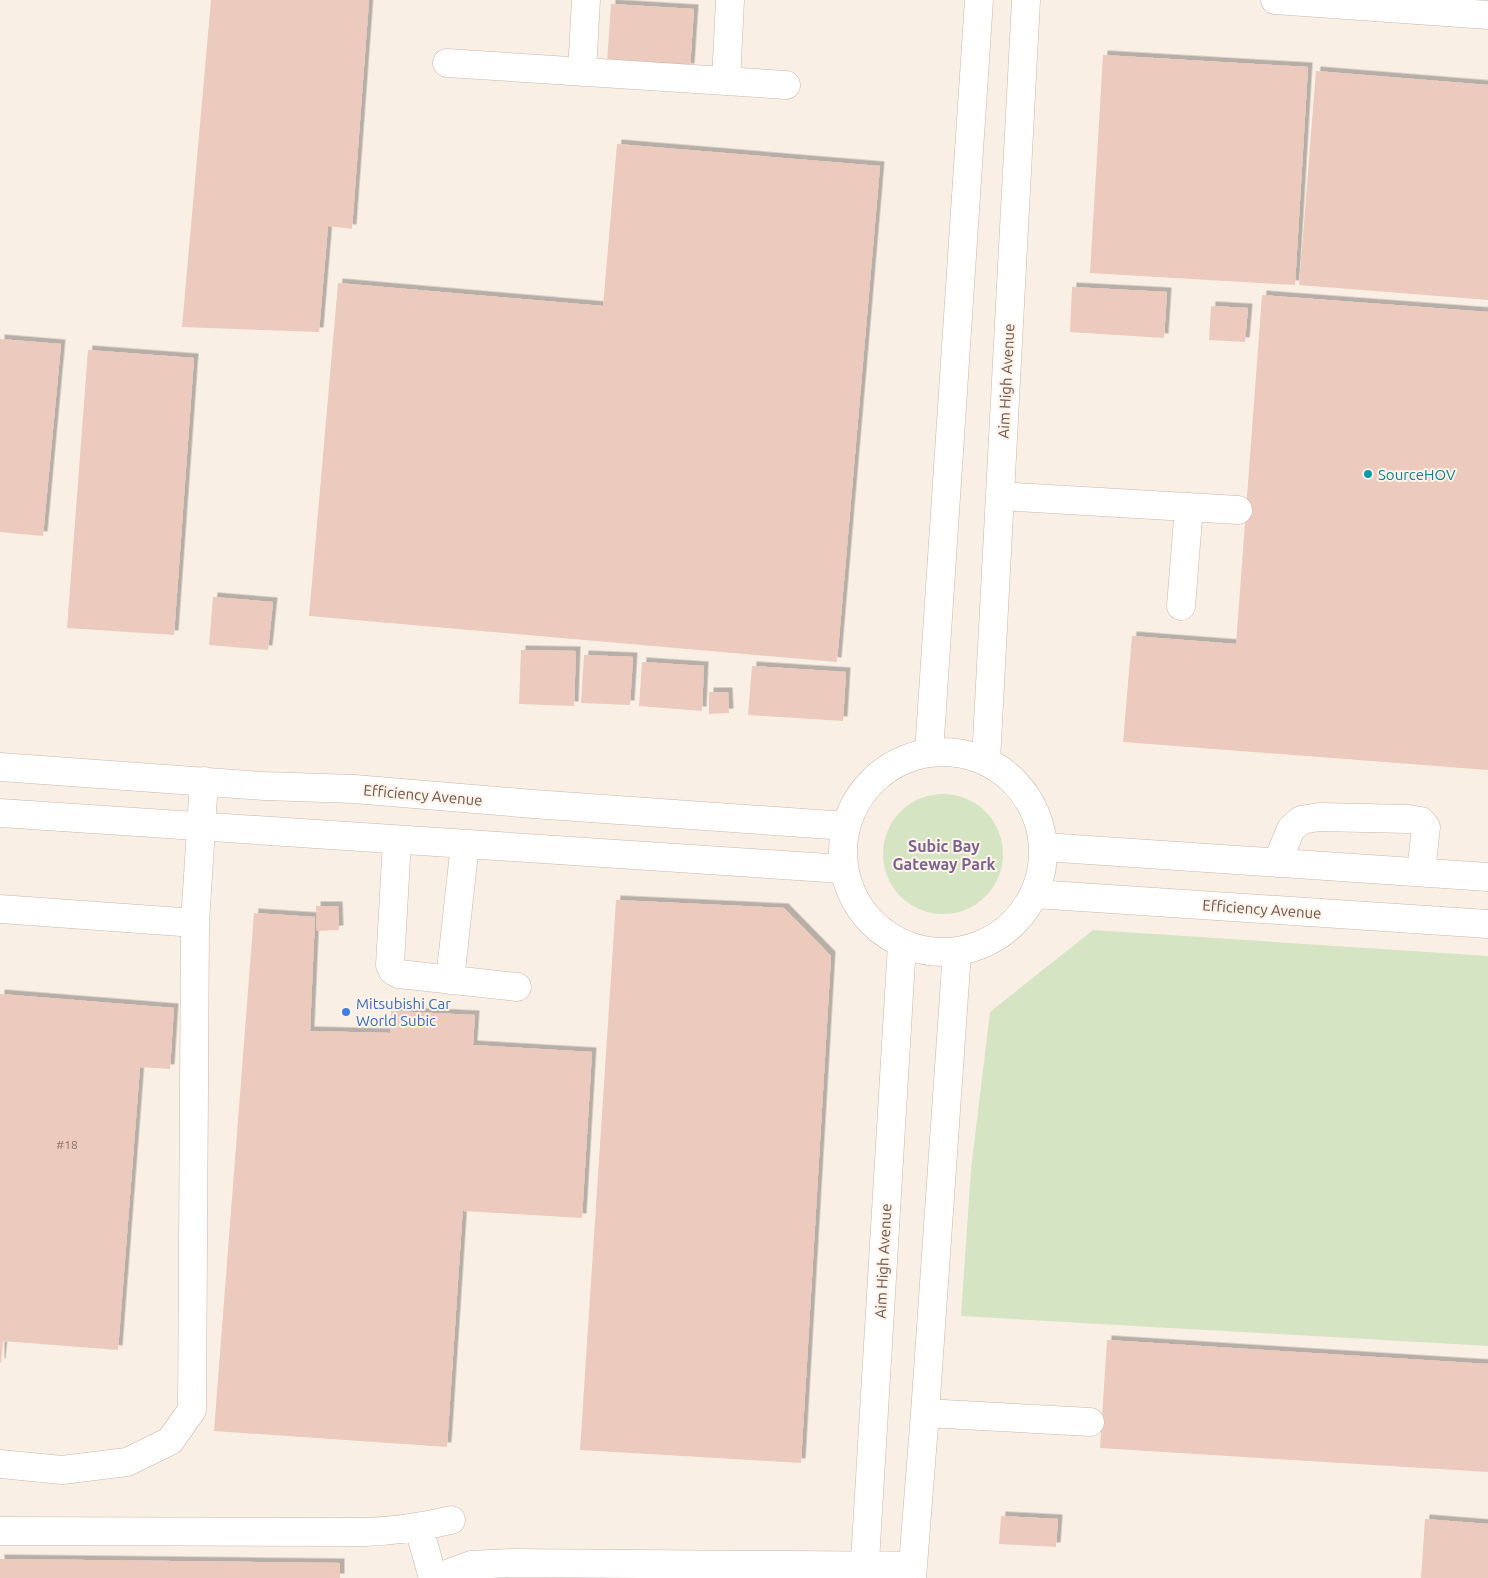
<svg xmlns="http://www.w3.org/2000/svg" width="1488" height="1578" viewBox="0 0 1488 1578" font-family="Ubuntu,sans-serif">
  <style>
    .green { fill: #d5e5c4 }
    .building { fill: #eccbbe; filter: url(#shadow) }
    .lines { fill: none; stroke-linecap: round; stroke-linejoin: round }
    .minor-casing { stroke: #c9b6ab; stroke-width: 29 }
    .minor { stroke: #fff; stroke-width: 28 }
    .culture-dot { fill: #0f9aa8; stroke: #fdf3e9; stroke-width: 2 }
    .shop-dot { fill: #3f7fe0; stroke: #fdf3e9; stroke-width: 2 }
    .labels { text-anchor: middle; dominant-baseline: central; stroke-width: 4; stroke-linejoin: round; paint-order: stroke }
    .number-label { font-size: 12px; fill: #8e7268 }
    .street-label { font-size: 15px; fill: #6f554c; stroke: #fdf3e9 }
    .culture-label { font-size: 15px; fill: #0d838f; stroke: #fdf3e9; text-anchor: start }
    .shop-label { font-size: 15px; fill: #366cbe; stroke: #fdf3e9; text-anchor: start }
    .neighbourhood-label { font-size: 16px; font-weight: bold; fill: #7a648c; stroke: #fdf3e9 }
  </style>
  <defs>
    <filter id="shadow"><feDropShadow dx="4.5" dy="-4.5" stdDeviation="0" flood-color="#0004"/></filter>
  </defs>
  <rect width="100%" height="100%" fill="#faefe4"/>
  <path class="green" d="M883 854a60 60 0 1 1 120 0a60 60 0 1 1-120 0Z
    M1093,930l395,26v390l-527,-30 10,-147 19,-157z"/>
  <path class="building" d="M211,0h158l-17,229 -24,-3 -9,106 -137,-5z
    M611,4l83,5 -4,59 -83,-5z
    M1103,55l205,12 -13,218 -205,-12z
    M1316,71l172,14v215l-189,-15z
    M617,144l263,22 -43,496 -528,-46 29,-333 265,23z
    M1072,287l95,5 -3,46 -94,-6z
    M1262,295l226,17v458l-365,-28 9,-106 104,8z
    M1211,306l37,2 -3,34 -36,-2z
    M0,339l61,5 -18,192 -43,-4z
    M88,350l106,8 -20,277 -107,-7z
    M213,597l60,5 -5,48 -59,-5z
    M521,650l55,1 -2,55 -55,-2z
    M584,655l49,2 -3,48 -49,-2z
    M642,662l62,4 -2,45 -63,-5z
    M752,666l94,6 -3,49 -95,-6z
    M709,692h19l1,21 -20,1z
    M616,900l168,8 47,48 -30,507 -221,-13z
    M316,906h22l1,24 -22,1z
    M254,913l61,4 -5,114 80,2 1,-22 84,4 -2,30 119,7 -10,166 -119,-7v-5l-16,241 -233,-16z
    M0,994l174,14 -4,61 -30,-2 -22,283 -115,-9 -2,22h-1z
    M1107,1340l381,24v108l-388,-24z
    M1001,1516l57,3 -2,28 -57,-3z
    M1425,1519l63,5v54h-67z
    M0,1559l340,4v15h-340z"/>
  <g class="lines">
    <g class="minor-casing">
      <path id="minor" d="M1275,0l213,15
        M447,63l339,22
        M582,72l4,-72
        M726,81l4,-81
        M1000,496l238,14
        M1181,606l8,-99
        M843 852a100 100 0 1 1 200 0a100 100 0 1 1-200 0Z
        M929,753l50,-753
        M986,761l40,-761
        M0,767l264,19 90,3 179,15 313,22
        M0,813c281,19 562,38 843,56
        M397,841l-7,124 3,6 6,3 118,13
        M1044,847l444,30
        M1277,863l14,-34 10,-9 18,-3 89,2 13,2 5,6 -5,45
        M1035,894l453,30
        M0,909l195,14
        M450,980l15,-136
        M925,1413l165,9
        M0,1464l62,6 65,-8 43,-21 22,-31 3,-487 9,-142
        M419,1528l14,50
        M0,1531l365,1c29,-1 57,-5 86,-12
        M436,1578l35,-13 40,-2 402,3
        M864,1578l38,-634
        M912,1578l13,-165 32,-461"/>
    </g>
    <use href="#minor" class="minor"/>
  </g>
  <circle class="culture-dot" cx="1368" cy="474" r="5"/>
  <circle class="shop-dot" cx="346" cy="1012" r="5"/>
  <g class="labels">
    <g class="number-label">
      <text x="67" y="1144">#18</text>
    </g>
    <g class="street-label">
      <text transform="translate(1006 381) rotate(-87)">Aim High Avenue</text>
      <text transform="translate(423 795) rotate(5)">Efficiency Avenue</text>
      <text transform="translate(1262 909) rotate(4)">Efficiency Avenue</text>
      <text transform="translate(883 1261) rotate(-87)">Aim High Avenue</text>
    </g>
    <g class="culture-label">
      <text x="1378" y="474">SourceHOV</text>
    </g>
    <g class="shop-label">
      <text x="356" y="1003">Mitsubishi Car<tspan x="356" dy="17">World Subic</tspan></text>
    </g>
    <g class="neighbourhood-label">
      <text x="944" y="846">Subic Bay<tspan x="944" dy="18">Gateway Park</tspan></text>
    </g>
  </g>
</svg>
